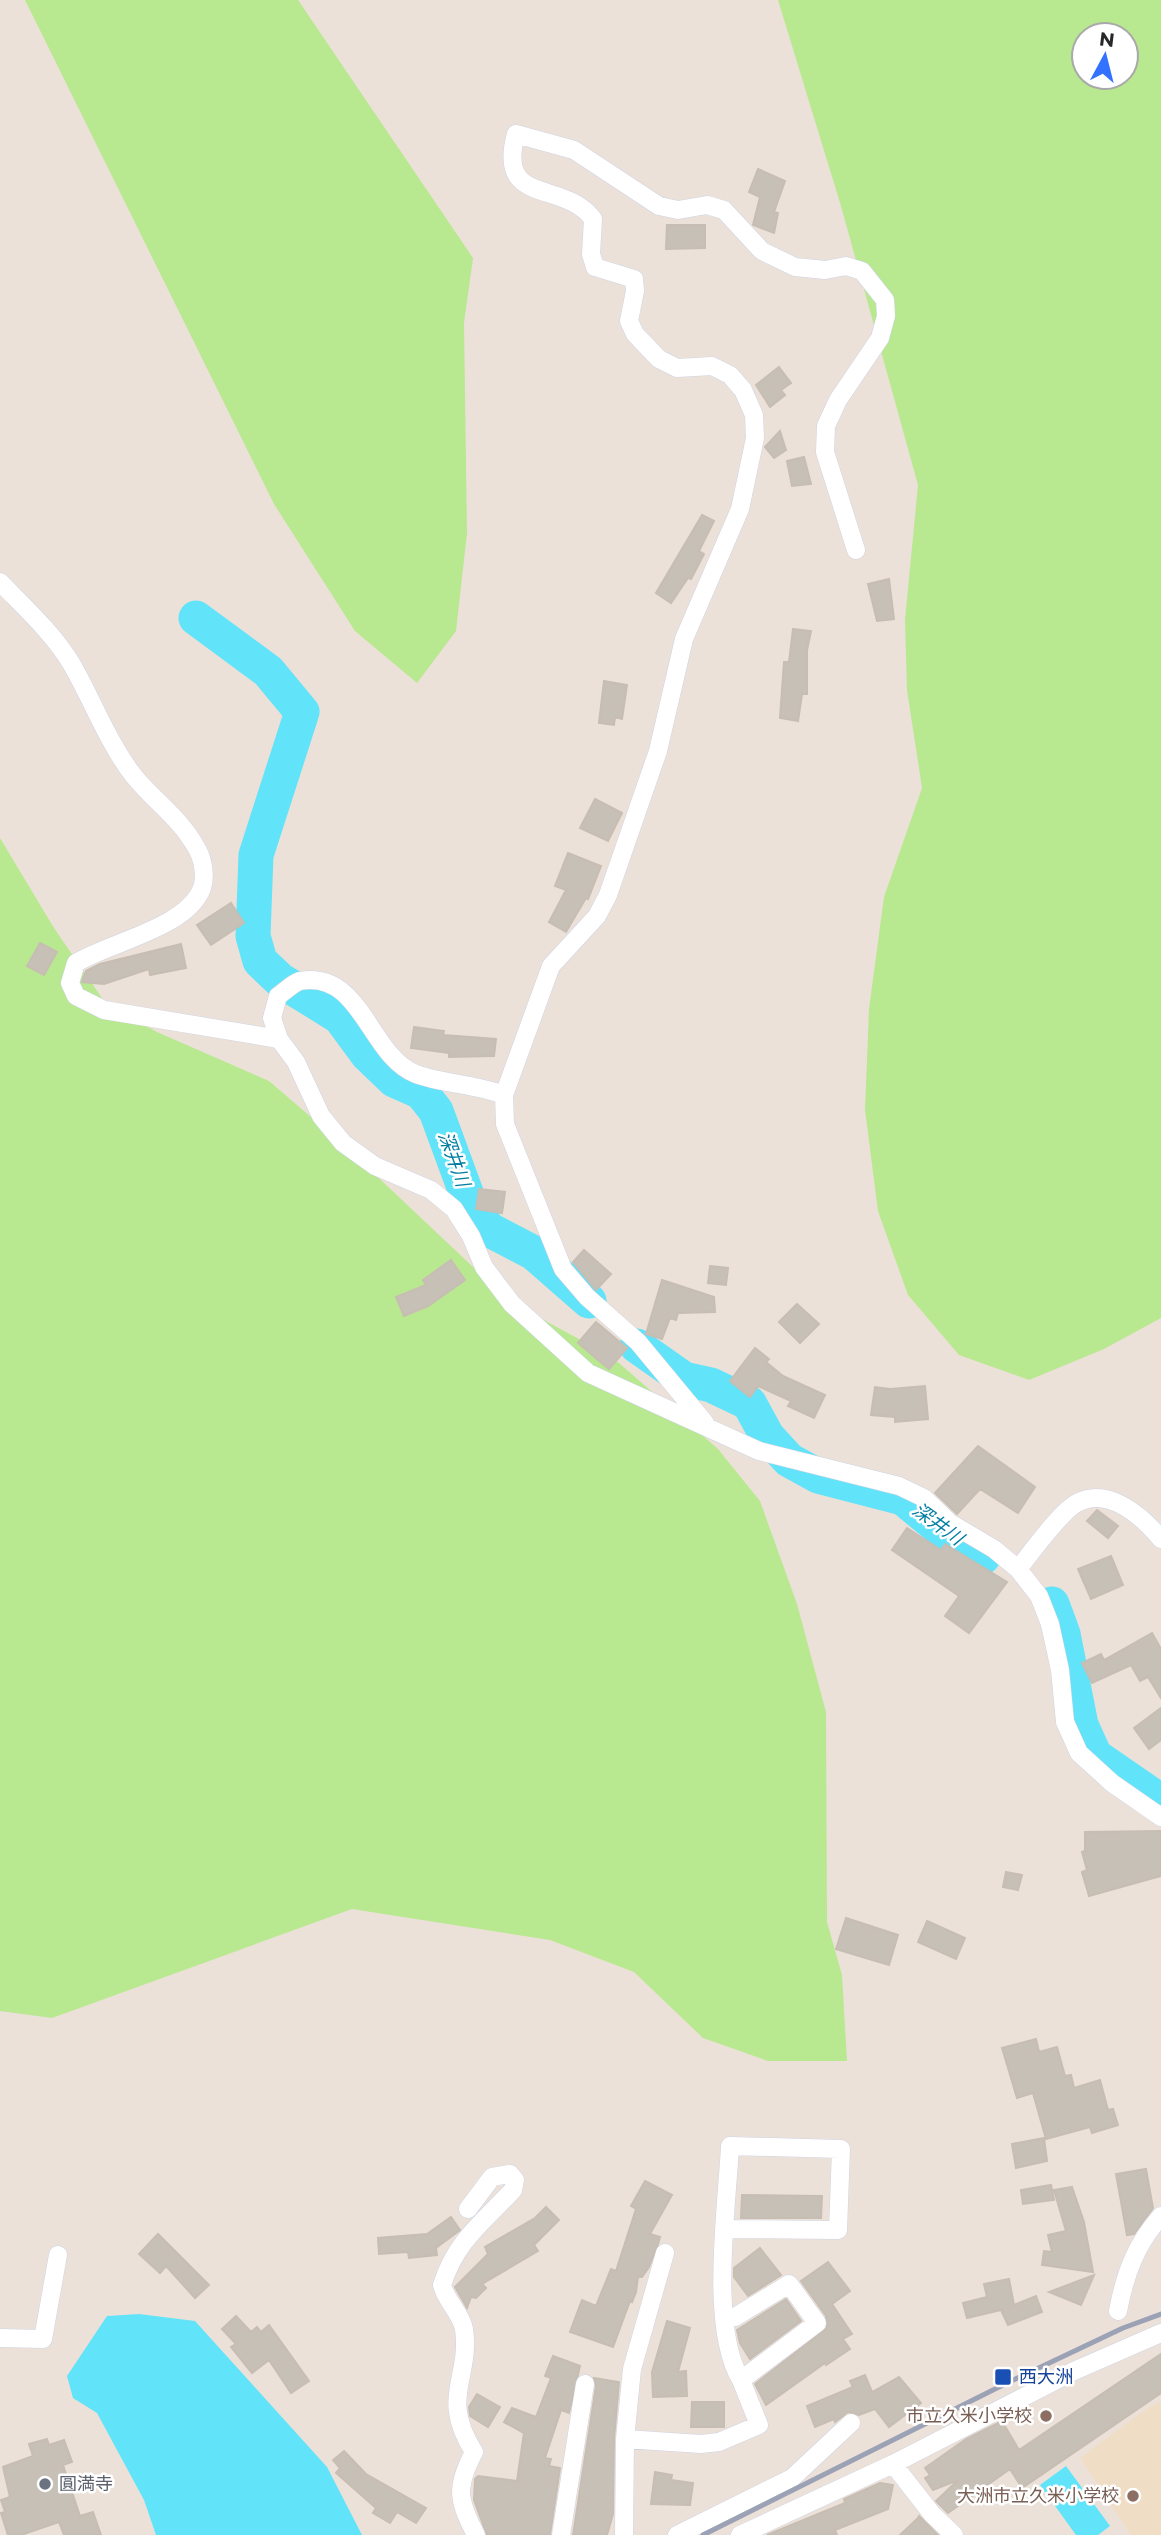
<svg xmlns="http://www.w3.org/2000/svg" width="1161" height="2535" viewBox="0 0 1161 2535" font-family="Montserrat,'Noto Sans JP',sans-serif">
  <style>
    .education { fill: #f0ddc6 }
    .green { fill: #b8e88f; fill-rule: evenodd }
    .water { fill: #61e3f9 }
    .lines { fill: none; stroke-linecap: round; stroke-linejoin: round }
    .river { stroke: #61e3f9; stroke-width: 35 }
    .building { fill: #c6c0b7; stroke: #c8bdb2; stroke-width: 2 }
    .minor-casing { stroke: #ced4e3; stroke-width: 19 }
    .minor { stroke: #fff; stroke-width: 18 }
    .rail { stroke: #9ba2b5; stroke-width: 5 }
    .transit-dot { fill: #1a4fb4; stroke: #fff; stroke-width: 2.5 }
    .education-dot { fill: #8d6e63; stroke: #fff; stroke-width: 2.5 }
    .worship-dot { fill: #6b7280; stroke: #fff; stroke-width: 2.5 }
    .labels { text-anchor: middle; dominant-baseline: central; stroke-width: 5; stroke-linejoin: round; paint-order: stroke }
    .transit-label { font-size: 18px; fill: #164399; stroke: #fff; text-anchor: start }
    .education-label { font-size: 18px; fill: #785e54; stroke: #fff; text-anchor: end }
    .worship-label { font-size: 18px; fill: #5b616d; stroke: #fff; text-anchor: start }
    .water-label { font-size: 19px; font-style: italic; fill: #027fa3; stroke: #fff }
  </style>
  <rect width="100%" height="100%" fill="#ece1d8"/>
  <path class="education" d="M1161,2402v133h-30l-51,-77 69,-51z"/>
  <path class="green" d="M25,0h273l175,258 -9,65 3,210 -11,98 -39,52 -62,-52 -81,-127z
    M778,0h383v1318l-57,31 -75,31 -70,-25 -51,-60 -30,-84 -13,-101 4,-101 15,-112 38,-109 -15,-98 -2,-70 13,-135 -77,-279zM1084,35h42v42h-42z
    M0,838l54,90 52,76 51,28 112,49 78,67 162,153 103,56 106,92 42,52 37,103 29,108 1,210 15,53 5,86h-79l-65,-23 -69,-66 -84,-32 -198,-31 -300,109 -52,-7z"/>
  <path class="water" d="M139,2314l56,7 132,146 35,68h-206l-12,-35 -47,-87 -24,-15 -6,-22 40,-60z
    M1066,2466l44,60 -12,9h-22l-36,-50z"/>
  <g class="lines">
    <path class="river" d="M196,618l72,53 34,41 -46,143 -3,81 7,25 20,19 60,37 28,38 26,25 27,12 15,19 32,87 20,31 46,24 55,48
      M637,1346l47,33 27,6 38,18 18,33 22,24 29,16 85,22 40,33 40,26
      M1052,1604l11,30 18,91 14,31 64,44"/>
  </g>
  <path class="building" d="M758,169l27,12 -11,31 4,1 -4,20 -21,-8 7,-28 -11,-5z
    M667,225h38v23l-39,1z
    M779,367l12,16 -10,7 4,5 -15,12 -14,-22z
    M780,431l6,19 -12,8 -9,-11z
    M804,457l7,27 -19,2 -5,-25z
    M702,515l12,6 -15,30 5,3 -13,25 -3,-1 -17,25 -15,-10z
    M889,579l5,40 -17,2 -9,-37z
    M793,629l18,2 -4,19v44h-5l-4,27 -18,-3 4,-56h5z
    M604,681l23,4 -5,34 -7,-2 -1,8 -15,-2z
    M595,799l27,14 -14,28 -28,-13z
    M568,853l33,13 -13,33 -2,-1 -20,34 -17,-10 17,-32 -11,-4z
    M231,903l13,20 -33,22 -14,-20z
    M40,943l17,9 -13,23 -17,-9z
    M181,944l5,24 -36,7 -1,-6 -45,15 -22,-2 4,-11 14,-7z
    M414,1027l30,4 -1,4 53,4 -2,17 -45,1v-4l-38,-5z
    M479,1189l26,3 -3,21 -26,-4z
    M584,1250l27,24 -15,16 -23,-28z
    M451,1260l14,20 -37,26 -24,10 -8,-19 30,-12 -3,-5z
    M710,1266l18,2 -2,17 -18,-2z
    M662,1280l52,17 1,15 -37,1 -2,7 -6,-2 -8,21 -16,-5z
    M797,1304l22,20 -19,19 -21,-21z
    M596,1322l31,26 -18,21 -31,-26z
    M755,1348l14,11 -3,3 17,14 42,19 -11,23 -26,-12 3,-5 -33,-15 -8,11 -20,-16z
    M925,1386l3,33 -33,3v-5l-24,-2 4,-28 15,2z
    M978,1446l57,41 -17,26 -38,-24 -23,25 -22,-21z
    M1097,1510l21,16 -10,12 -21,-17z
    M907,1528l34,22 4,-6 62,38 -38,51 -24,-17 14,-20 -67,-46z
    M1111,1556l12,29 -32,14 -13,-30z
    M1152,1633l9,16v49l-13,-21 -8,4 -9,-16 -39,18 -10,-20 19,-9 3,6z
    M1161,1708v32l-12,9 -15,-21z
    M1161,1831v45l-72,20 -7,-24 5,-2 -5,-18 3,-1v-19z
    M1006,1872l16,3 -4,15 -15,-3z
    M846,1918l52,17 -9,30 -53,-16z
    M927,1921l38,17 -9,21 -38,-17z
    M1036,2039l3,13 18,-5 8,29 6,-1 3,13 26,-8 8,30 5,-1 5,16 -26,8 -2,-6 -44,12 -13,-46 -16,5 -15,-50z
    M1044,2138l3,23 -31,7 -4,-24z
    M1146,2169l7,39 -19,26 -7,1 -11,-61z
    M645,2181l27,14 -22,39 10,3 -2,7 -9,23 -7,10h-4l-2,15 -4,10 -2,-1 -17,46 -43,-15 12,-32 14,6 15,-37 5,2 20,-62 -5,-3z
    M1051,2185l3,15 -31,4 -2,-14z
    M1072,2187l12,35 9,50 -51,-7 2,-14 8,1 -4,-17 18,-4 -12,-41z
    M742,2195l80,1 -1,22h-80z
    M546,2207l13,13 -25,25 4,6 -56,33 4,4 -10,10 -5,-1 -4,11 -12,-21 33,-33 -3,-7 50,-29z
    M451,2217l9,13 -24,18 1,7 -28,3 -1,-6 -29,2 -1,-16 49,-4z
    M158,2234l51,51 -14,13 -29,-32 -6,7 -21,-19z
    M760,2248l21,27 -33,21 -14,-19v-9z
    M828,2262l22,29 -18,13 20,30 -9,5 7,10 -24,16 -1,-2 -59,42 -11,-21 72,-56 -1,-12 -25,-35z
    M1094,2275l-13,30 -32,-13z
    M1009,2279l5,26 22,-9 6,16 -34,13 -7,-15 -34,8 -4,-15 24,-6 -3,-13z
    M786,2299l15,22 -51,38 -10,-16 -3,-13z
    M236,2316l15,16 6,-5 4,5 8,-7 40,56 -18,12 -22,-33 -17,13 -21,-26 5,-3 -14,-15z
    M667,2321l23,7 -12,44 8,-1 1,25 -34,1 -1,-25z
    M1161,2354v39l-139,95 -12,-19 -62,44 -12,-12 22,-21 -25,10 -8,-12 5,-3 -5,-7 41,-29 36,-18 17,29z
    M553,2356l27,10 -11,47 -8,-3 -16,48 6,1 -2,7 11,2 -10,67h-63l-13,-35 1,-21 3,-3 39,5 7,-48 -20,-11 8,-14 24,9 15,-39 -6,-2z
    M865,2375l7,17 27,-15 22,26 -32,24 -14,-18 -16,6 -11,-3 -13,10 -1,-3 -19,8 -8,-21 46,-19 -3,-6z
    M594,2378l25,4 -5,57 -1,75 -6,21h-34l23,-149z
    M477,2394l23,13 -12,20 -18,-11 -1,-9z
    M692,2402h32v25h-33z
    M47,2439l2,6 15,-5 8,22 -9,3 17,51 13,-4 8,23h-37l-5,-13 -38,13h-13l-7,-22 4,-1 -4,-12 9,-3 -7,-30 30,-11 -4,-12z
    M344,2451l22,23 60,34 -10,15 -19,-11 -7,11 -17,-10 3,-5 -40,-35 4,-5 -7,-8z
    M655,2472l17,3 -1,5 22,3 -3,22 -39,-1z
    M880,2483l13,2 -5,24 -53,21 2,5h-70l78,-32 -1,-4z
    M919,2516l19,19h-38l18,-17z"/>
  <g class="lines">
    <g class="minor-casing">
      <path id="minor" d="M856,550l-31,-98 1,-26 12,-26 42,-62 6,-22 -1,-16 -23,-29 -16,-5 -21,4 -30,-3 -33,-16 -38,-41 -17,-5 -29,5 -19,-4 -85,-56 -58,-16c-20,73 47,45 77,85l-2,35 4,13 39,12 1,12 -6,30 6,13 24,25 18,9 35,-2 18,9 13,15 11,25 1,23 -15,71 -56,130 -26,112 -50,144 -11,21 -46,50 -47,129c-29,-11 -61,-11 -88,-21 -47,-18 -54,-104 -116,-93 -7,2 -16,11 -22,15l-6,22 7,21 17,23 25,54 22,27 32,23 56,24 23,19 17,27 13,31 28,37 76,69 171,78 140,35 25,12 26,25 44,26 24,20 21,27 11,28 10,46 5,52 14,31 33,30 49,34
        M0,582c24,25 53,51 71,81 21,36 36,78 62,112 20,25 47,43 63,72 7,11 10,29 6,41 -15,40 -92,54 -126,75l-6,20 6,13 28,14 175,29
        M504,1095l1,29 58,145 24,28 51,45 67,81
        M1018,1569c13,-16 43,-58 59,-66 31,-17 65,13 84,36
        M468,2209l24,-32 18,-3 5,6 -2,10c-31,33 -57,51 -71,95 4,16 19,28 22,44 7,50 -25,68 10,123 -19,36 -16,48 2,83
        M725,2229l113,1 3,-81 -111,-3c-3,62 -21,181 11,234
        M665,2253l-33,116 -7,70 76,5 18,-2 40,-17 -18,-45 76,-57 -28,-39 -54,33 -9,1
        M1118,2311c7,-37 18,-67 43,-95
        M0,2338l43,1 15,-84
        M893,2464l39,50 22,21
        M561,2535l24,-151
        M624,2535l1,-96
        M677,2535l115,-57 59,-55
        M740,2535l153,-71 181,-93 87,-38"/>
    </g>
    <use href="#minor" class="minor"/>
    <path class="rail" d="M703,2535l304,-152 116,-55 38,-14"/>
  </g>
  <rect class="transit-dot" x="994" y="2368" width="18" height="18" rx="3.5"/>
  <g class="education-dot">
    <circle cx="1046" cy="2416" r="7"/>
    <circle cx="1133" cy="2496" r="7"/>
  </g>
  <circle class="worship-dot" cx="45" cy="2484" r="7"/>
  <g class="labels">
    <g class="transit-label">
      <text x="1019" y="2377">西大洲</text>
    </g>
    <g class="education-label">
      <text x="1032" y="2416">市立久米小学校</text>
      <text x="1119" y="2496">大洲市立久米小学校</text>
    </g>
    <g class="worship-label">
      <text x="59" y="2484">圓満寺</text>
    </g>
    <g class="water-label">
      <text transform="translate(454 1159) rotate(70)">深井川</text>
      <text transform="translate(938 1524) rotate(36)">深井川</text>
    </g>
  </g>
  <g transform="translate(1105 56) rotate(7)"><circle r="33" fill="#ffffff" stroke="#a9a9a9" stroke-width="2"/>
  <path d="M0-5L12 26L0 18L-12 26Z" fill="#3371ff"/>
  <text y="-10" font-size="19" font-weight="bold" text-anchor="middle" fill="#282828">N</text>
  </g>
</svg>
